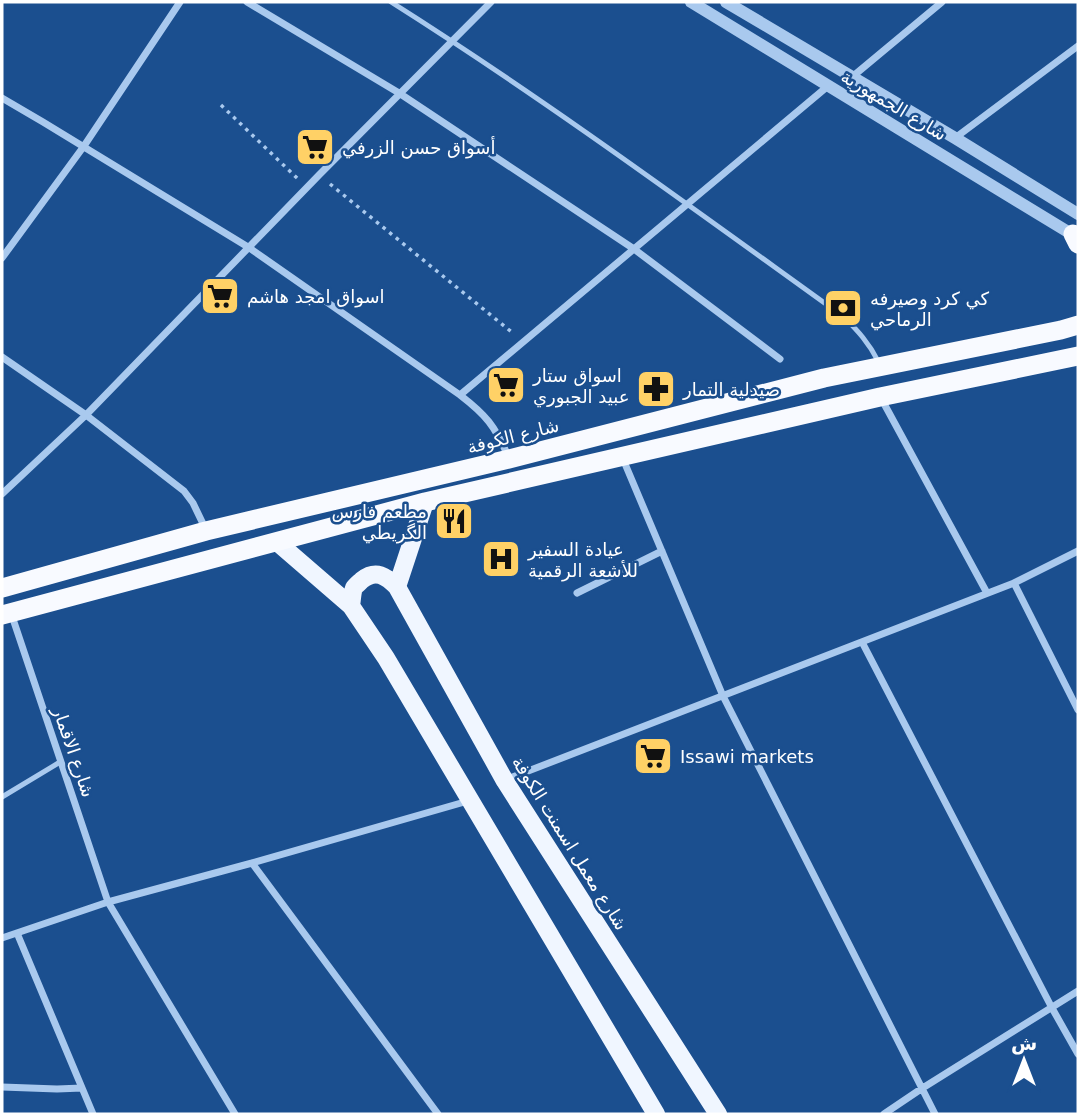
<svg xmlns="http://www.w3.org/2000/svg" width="1080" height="1116" viewBox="0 0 1080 1116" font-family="'DejaVu Sans',Vazirmatn,sans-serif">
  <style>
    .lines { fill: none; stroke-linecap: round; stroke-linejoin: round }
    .path { stroke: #a9c9ee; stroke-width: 3.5; stroke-dasharray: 3.5 5; stroke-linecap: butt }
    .service { stroke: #a9c9ee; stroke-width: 5 }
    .minor { stroke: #a9c9ee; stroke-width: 7 }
    .tertiary { stroke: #a9c9ee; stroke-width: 12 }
    .primary { stroke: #f0f6ff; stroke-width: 18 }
    .trunk { stroke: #f8faff; stroke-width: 19 }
    .labels { text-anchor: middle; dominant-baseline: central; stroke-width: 5; stroke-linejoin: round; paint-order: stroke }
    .street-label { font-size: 18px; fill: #fff; stroke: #1b4f8f }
    .poi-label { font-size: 18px; fill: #fff; stroke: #1b4f8f; text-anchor: start }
  </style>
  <rect width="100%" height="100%" fill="#1b4f8f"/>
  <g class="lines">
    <path class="path" d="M221,105l77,74
      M330,184l184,150"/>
    <path class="service" d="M391,2c155,98 304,208 453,315 14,14 25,26 34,44
      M2,797l58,-35"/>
    <path class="minor" d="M247,2l152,91 235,156 146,110
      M852,77l90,-75
      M2,98l41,24 205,125 212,148c26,20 35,31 48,61
      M955,138l123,-92
      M2,258l82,-112 96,-144
      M2,357l84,58 98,76 9,12 12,25
      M460,395l368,-309
      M881,398l106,195
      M623,459l100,237 212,418
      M2,494l84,-79 233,-240 172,-173
      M1014,583l64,127
      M577,593l85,-42
      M11,613l97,289 127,212
      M862,642l190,366 26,46
      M505,780l509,-197 64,-32
      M252,863l186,251
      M17,933l76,181
      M2,938l106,-36 144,-39 216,-62
      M2,1087l55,2 25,-1
      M884,1114l37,-25 157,-98"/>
    <path class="tertiary" d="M691,2l387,236
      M726,2l229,136 123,76"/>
    <path class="primary" d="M277,542l74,64 35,52 270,456
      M397,587l28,-85
      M351,606c1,-5 1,-13 3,-18 1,-2 6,-6 8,-8 14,-11 24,-4 35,7l108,194 213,333"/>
    <path class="trunk" d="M1073,234l5,10
      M2,588l204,-57 303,-72 315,-81 237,-48 17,-5
      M2,615l423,-113 455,-105 198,-41"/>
  </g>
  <defs>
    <g id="supermarket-square" transform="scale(2.0125)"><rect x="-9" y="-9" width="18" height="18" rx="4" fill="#ffd166" stroke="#1b4f8f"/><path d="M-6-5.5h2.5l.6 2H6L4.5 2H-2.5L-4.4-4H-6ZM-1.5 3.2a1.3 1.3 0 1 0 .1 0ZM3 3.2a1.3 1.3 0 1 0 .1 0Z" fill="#111"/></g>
    <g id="bank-square" transform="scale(2.0125)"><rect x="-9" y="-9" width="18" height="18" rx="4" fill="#ffd166" stroke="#1b4f8f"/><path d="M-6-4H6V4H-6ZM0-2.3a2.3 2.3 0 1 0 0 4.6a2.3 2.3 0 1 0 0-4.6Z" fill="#111"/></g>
    <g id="pharmacy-square" transform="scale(2.0125)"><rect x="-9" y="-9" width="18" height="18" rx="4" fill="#ffd166" stroke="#1b4f8f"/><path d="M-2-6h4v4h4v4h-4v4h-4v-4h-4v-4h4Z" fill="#111"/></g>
    <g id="restaurant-square" transform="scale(2.0125)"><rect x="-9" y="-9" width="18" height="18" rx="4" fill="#ffd166" stroke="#1b4f8f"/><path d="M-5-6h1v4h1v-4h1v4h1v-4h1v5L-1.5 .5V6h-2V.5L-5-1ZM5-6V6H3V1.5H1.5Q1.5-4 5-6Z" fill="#111"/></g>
    <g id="hospital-square" transform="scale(2.0125)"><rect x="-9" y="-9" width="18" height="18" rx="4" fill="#ffd166" stroke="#1b4f8f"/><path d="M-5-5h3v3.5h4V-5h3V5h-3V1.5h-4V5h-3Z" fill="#111"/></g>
  </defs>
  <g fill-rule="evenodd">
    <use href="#supermarket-square" x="315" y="147"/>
    <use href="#supermarket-square" x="220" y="296"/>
    <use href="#bank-square" x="843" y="308"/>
    <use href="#supermarket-square" x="506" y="385"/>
    <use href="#pharmacy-square" x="656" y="389"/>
    <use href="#restaurant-square" x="454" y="521"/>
    <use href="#hospital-square" x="501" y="559"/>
    <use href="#supermarket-square" x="653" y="756"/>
  </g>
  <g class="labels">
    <g class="street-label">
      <text transform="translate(894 105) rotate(31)">شارع الجمهورية</text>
      <text transform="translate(513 436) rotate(-14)">شارع الكوفة</text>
      <text transform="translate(74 752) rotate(71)">شارع الاقمار</text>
      <text transform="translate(570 843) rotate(58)">شارع معمل اسمنت الكوفة</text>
    </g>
    <g class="poi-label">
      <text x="342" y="147">أسواق حسن الزرفي</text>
      <text x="247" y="296">اسواق امجد هاشم</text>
      <text x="870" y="298">كي كرد وصيرفه<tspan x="870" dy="21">الرماحي</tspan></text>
      <text x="533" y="375">اسواق ستار<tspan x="533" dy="21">عبيد الجبوري</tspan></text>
      <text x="683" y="389">صيدلية التمار</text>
      <text x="427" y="511" text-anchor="end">مطعم فارس<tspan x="427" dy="21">الگريطي</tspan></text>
      <text x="528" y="549">عيادة السفير<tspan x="528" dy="21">للأشعة الرقمية</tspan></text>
      <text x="680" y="756">Issawi markets</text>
    </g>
  </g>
  <rect width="1080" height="1116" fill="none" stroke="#ffffff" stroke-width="7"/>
  <g transform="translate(1024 1060)" stroke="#1b4f8f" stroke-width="5" paint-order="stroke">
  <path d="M0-5L12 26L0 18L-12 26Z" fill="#ffffff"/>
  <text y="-10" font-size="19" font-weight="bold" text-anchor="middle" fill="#ffffff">ش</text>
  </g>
</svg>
